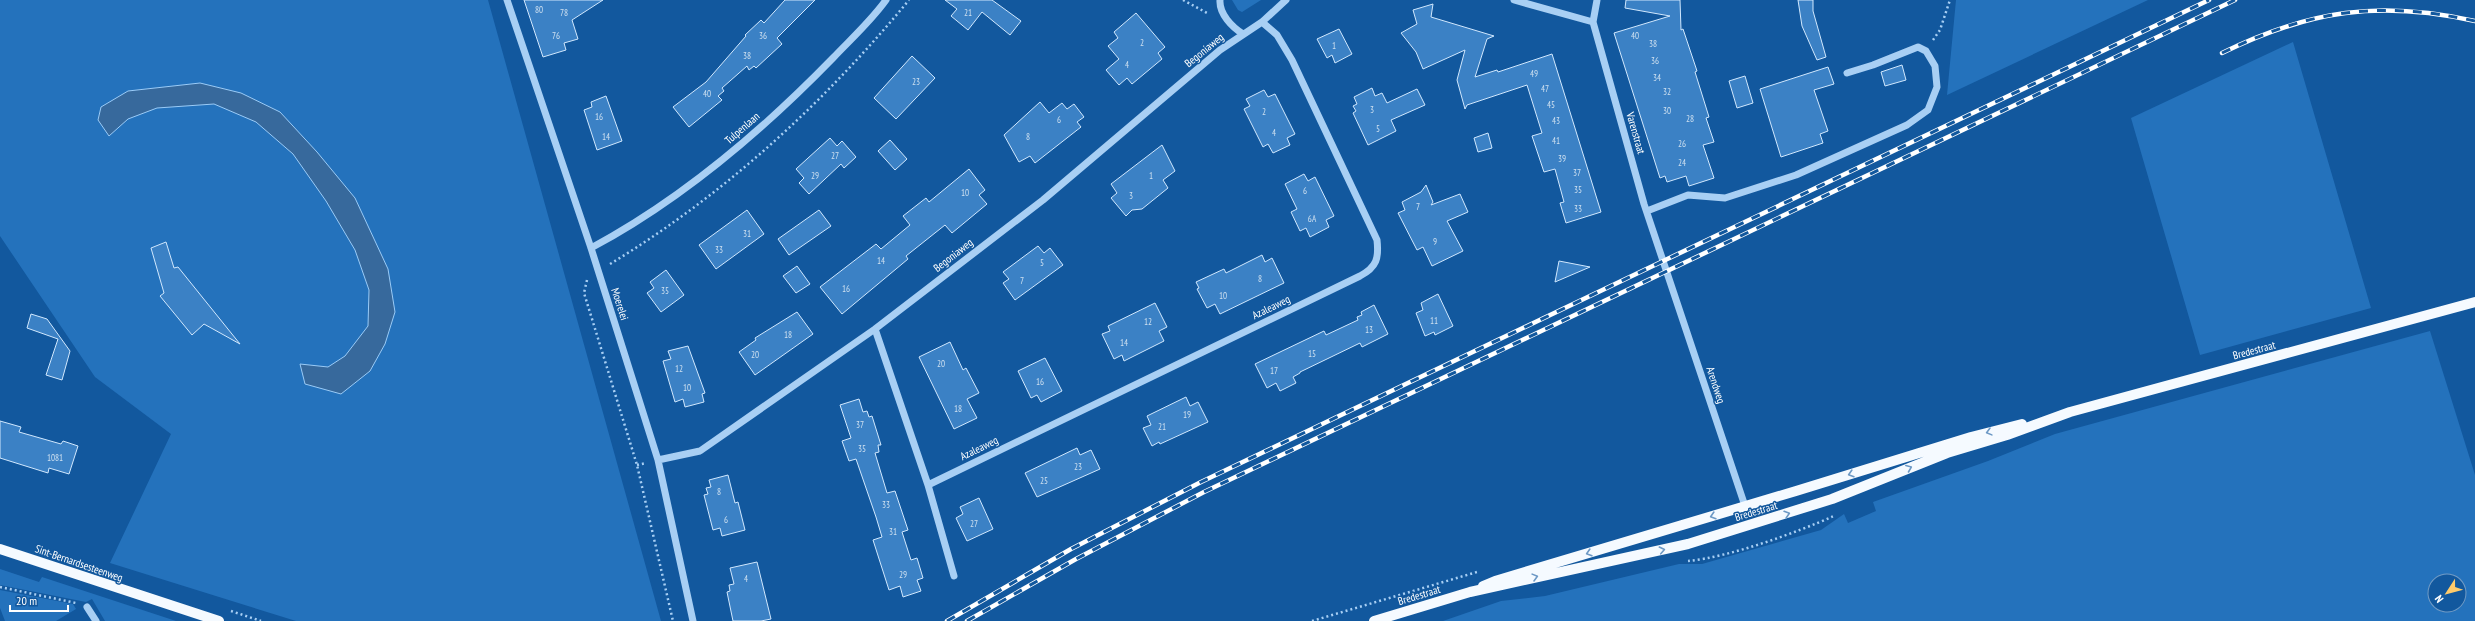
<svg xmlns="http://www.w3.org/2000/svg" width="2475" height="621" viewBox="0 0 2475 621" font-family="'PT Sans Narrow',sans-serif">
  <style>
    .green { fill: #2472bc; fill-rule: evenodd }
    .water { fill: #37699c; stroke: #9acbf7 }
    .building { fill: #3b81c5; stroke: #d1e8fe }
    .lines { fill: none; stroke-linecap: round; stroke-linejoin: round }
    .path { stroke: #a8cff4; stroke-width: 2.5; stroke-dasharray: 2 3; stroke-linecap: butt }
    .minor { stroke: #a8cff4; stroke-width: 7 }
    .major { stroke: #f5faff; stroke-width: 10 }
    .rail-casing { stroke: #fff; stroke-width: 4.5 }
    .rail { stroke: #12589e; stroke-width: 3; stroke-dasharray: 9; stroke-linecap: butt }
    .oneway { stroke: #6d99c5 }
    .labels { text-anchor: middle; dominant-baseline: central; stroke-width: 3; stroke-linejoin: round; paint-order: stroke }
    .number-label { font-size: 9px; fill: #cee0f0 }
    .street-label { font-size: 11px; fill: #fff; stroke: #12589e }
  </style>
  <rect width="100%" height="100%" fill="#12589e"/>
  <path class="green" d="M0,0h488l173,621h-365l-186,-58 61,-129 -76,-57 -95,-141z
    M1232,0h29l-19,12 -4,-2z
    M1956,0h192l-201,95z
    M2293,42l78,266 -171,47 -69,-237z
    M2430,331l45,144v146h-1032l58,-20 44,-5 134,-32h23l119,-34 23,-16 4,9 28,-12 -3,-9 115,-41 67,-27zM2435,581h24v24h-24z
    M0,569l39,13 3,-5 134,44h-71l-13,-22 -6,3 -86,-17z
    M0,590l73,14 3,5 -20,12h-51l-5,-13z"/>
  <path class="water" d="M200,83l41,10 39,19 37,40 38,46 33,71 7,43 -10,32 -15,27 -29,23 -36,-10 -5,-20 28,3 17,-11 23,-30 1,-36 -14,-40 -29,-49 -33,-47 -37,-32 -42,-18 -57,4 -29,11 -19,17 -11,-16 3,-13 27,-16z"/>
  <path class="building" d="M524,0h79l-31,20 6,19 -14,4 2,7 -23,7z
    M785,0h30l-38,38 5,6 -26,24 -2,-2 -5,4 -2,-4 -25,22 2,3 -6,5 4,4 -33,27 -16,-20 33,-25 40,-46 -1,-1 16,-15 3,3z
    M945,0h47l29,21 -11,14 -28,-23 -14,18 -17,-14 6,-7z
    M1626,0h54l1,30 2,-1 14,42 -2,1 14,45 -3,1 8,24 -11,3 11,33 -25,8 -3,-10 -19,6 -2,-6 -5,2 -46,-145 56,-17 -45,-8z
    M1798,0h15v11l13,46 -9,3 -15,-34z
    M1433,4l-2,13 63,19 -7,3 -12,38 22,-7 1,2 54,-18 49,158 -35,11 -6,-20 4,-1 -9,-33 -11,3 -12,-36 10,-3 -15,-48 -60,20 -2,4 -8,-29 8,-30 -42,19 -7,-17 -15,-19 16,-9 -4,-14z
    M1136,13l29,34 -7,6 4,6 -30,25 -5,-6 -8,7 -13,-15 13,-11 -11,-13 10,-8 -4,-6z
    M1339,29l13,25 -17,9 -3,-8 -5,3 -10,-19z
    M912,56l23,22 -39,41 -22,-21z
    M1902,65l4,15 -21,6 -4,-14z
    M1828,67l6,17 -20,6 14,41 -8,3 3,9 -42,14 -21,-68z
    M1745,76l8,27 -16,5 -8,-27z
    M1372,88l3,8 7,-3 5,10 30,-14 8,16 -34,15 5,11 -28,14 -15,-32 3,-2 -3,-5 4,-2 -3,-7z
    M1264,90l4,7 7,-3 20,40 -8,4 3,7 -17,8 -5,-9 -5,3 -19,-38 6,-3 -4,-7z
    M606,96l16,45 -25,9 -13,-40 8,-3 -1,-5z
    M1040,102l9,11 13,-10 5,6 7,-5 10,13 -7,5 4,5 -46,36 -5,-7 -11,6 -15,-27z
    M1488,133l4,15 -14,4 -4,-14z
    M830,138l7,8 5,-5 14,16 -12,11 -3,-4 -32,30 -10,-11 5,-5 -8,-9z
    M890,140l17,19 -12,11 -17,-19z
    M1162,145l13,26 -12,9 5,8 -26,21 -10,1 -6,6 -15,-18 6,-5 -6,-9z
    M969,169l16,21 -6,5 8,9 -35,29 -7,-8 -39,31 2,3 -66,55 -22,-27 56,-43 5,5 29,-24 -7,-9 23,-18 3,4z
    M1304,174l4,7 7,-4 19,39 -8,4 3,7 -19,10 -4,-9 -6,3 -9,-19 6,-3 -12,-25z
    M1426,185l7,17 -2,3 29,-11 8,18 -21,9 16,30 -31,15 -9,-19 -6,3 -19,-37 7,-3 -3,-8 19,-10z
    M747,210l17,24 -48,35 -17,-24z
    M819,210l12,16 -42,29 -11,-16z
    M166,242l8,26 4,-1 62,77 -36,-20 -12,11 -32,-39 4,-3 -13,-45z
    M1038,246l6,7 6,-5 13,17 -48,35 -12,-17 6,-4 -6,-7z
    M1262,255l3,7 7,-4 12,25 -64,31 -5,-10 -8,4 -10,-19 2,-1 -3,-6 28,-13 2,4z
    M1559,261l31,6 -35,15z
    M797,266l13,18 -14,9 -13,-17z
    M666,270l18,25 -23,17 -14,-19 7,-5 -4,-6z
    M1438,294l15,32 -18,9 -1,-3 -9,4 -9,-23 7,-3 -2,-7z
    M1155,303l12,24 -8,4 5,10 -40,20 -2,-6 -8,4 -12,-25 8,-3 -2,-5z
    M1374,305l14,29 -26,13 -2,-4 -60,29v1l-7,4 3,6 -16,8 -4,-8 -9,5 -12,-24 69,-33 2,4 32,-15 -1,-3 5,-2 -1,-3z
    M797,312l16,22 -58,41 -16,-23 17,-12 -1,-2z
    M31,314l16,5 23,32 -8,29 -16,-5 12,-36 -31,-11z
    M950,342l13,28 3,-2 13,25 -12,6 10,19 -23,11 -35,-72z
    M688,346l17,47 -3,1 2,8 -19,5 -2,-8 -8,3 -12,-41 8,-2 -3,-8z
    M1045,358l17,33 -21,11 -4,-7 -6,3 -13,-27z
    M1186,397l4,9 8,-4 10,20 -48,22 -1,-2 -7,4 -9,-18 8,-3 -4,-9z
    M859,399l4,13 4,-1 2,6 3,-1 9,29h-3l1,7 -4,1 12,40 8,-2 13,39 -6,2 9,28 6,-2 6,20 -6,2 4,11 -18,6 -3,-11 -11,4 -16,-50 9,-3 -6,-20 -20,-58 -7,2 -7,-20 9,-3 -11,-33z
    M0,421l21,6 -2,5 42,12 2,-3 15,5 -9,28 -20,-6 -1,5 -48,-15z
    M1077,448l3,7 11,-5 9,19 -63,28 -12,-24z
    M728,475l7,28 3,-1 7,28 -23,6 -2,-8 -7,2 -9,-35 4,-1 -2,-6 5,-1 -2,-7z
    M979,498l14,31 -26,12 -11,-23 7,-4 -3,-7z
    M757,562l14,57 -10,2h-28l-6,-29 3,-1 -1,-6 5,-1 -4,-16z"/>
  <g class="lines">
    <path class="path" d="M1183,0l26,14
      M1933,40l7,-10 10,-30
      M610,264c114,-69 214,-161 299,-264
      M587,280l-3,13 53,172 36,156
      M637,465l9,-2
      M1688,561c42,-4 107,-28 146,-45
      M0,587l76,16
      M231,611l30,10
      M1312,621l165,-49"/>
    <path class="minor" d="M507,0l84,248 67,212 35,161
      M1220,0c-1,14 12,27 23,34
      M1514,0l79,22
      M1597,0l-4,22 51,182 101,302
      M1647,211l41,-16 37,3 71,-23 111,-50 21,-15 9,-23 -2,-21 -9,-15 -8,-4 -45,18 -26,8
      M591,248c90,-48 171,-117 242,-190 18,-19 38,-37 53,-58
      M875,329l53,156 26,91
      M658,460l42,-9 175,-122 168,-129 177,-150 42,-28 24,-22
      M928,485l432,-209c17,-9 19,-18 17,-36l-85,-180 -15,-25 -15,-13
      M87,607l9,14"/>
    <path class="major" d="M0,549l219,72
      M1483,586l12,-5 301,-90 175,-54 51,-13
      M1374,621l96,-29 218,-48 144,-45 115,-46 60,-18 63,-23 405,-110"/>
    <g class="rail-casing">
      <path id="rail" d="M2222,53c88,-43 157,-53 253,-32
        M947,621l124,-72 130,-67 1008,-482
        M967,621l109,-62 128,-67 1031,-492"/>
    </g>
    <use href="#rail" class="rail"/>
  </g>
  <defs><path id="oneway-chevron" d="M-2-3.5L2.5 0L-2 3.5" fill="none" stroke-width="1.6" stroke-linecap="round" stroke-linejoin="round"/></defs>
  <g class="oneway">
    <use href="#oneway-chevron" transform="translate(1989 432) rotate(165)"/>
    <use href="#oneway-chevron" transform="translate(1909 468) rotate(-22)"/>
    <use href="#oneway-chevron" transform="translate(1851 474) rotate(163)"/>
    <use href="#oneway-chevron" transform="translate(1787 514) rotate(-17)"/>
    <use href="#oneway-chevron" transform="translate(1713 516) rotate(163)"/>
    <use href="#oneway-chevron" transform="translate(1662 550) rotate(-12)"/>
    <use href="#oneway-chevron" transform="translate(1589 553) rotate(163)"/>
    <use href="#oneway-chevron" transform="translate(1535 577) rotate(-15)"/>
  </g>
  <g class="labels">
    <g class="number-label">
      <text x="539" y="9">80</text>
      <text x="564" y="12">78</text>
      <text x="968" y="12">21</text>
      <text x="556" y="35">76</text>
      <text x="763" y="35">36</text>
      <text x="1635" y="35">40</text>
      <text x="1142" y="42">2</text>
      <text x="1653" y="43">38</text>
      <text x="1334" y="45">1</text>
      <text x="747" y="55">38</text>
      <text x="1655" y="60">36</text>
      <text x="1127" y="64">4</text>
      <text x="1534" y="73">49</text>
      <text x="1657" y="77">34</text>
      <text x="916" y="81">23</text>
      <text x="1545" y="88">47</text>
      <text x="1667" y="91">32</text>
      <text x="707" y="93">40</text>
      <text x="1551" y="104">45</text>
      <text x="1372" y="109">3</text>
      <text x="1667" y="110">30</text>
      <text x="1264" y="111">2</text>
      <text x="599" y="116">16</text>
      <text x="1690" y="118">28</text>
      <text x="1059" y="119">6</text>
      <text x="1556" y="120">43</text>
      <text x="1378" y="128">5</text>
      <text x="1274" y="132">4</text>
      <text x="606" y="136">14</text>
      <text x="1028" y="136">8</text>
      <text x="1556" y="140">41</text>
      <text x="1682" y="143">26</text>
      <text x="835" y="155">27</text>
      <text x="1562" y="158">39</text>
      <text x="1682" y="162">24</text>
      <text x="1577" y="172">37</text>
      <text x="815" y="175">29</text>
      <text x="1151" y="175">1</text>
      <text x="1578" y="189">35</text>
      <text x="1305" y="190">6</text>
      <text x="965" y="192">10</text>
      <text x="1131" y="195">3</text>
      <text x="1418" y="206">7</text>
      <text x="1578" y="208">33</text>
      <text x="1312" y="218">6A</text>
      <text x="747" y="233">31</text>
      <text x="1435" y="241">9</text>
      <text x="719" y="249">33</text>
      <text x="881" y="260">14</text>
      <text x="1042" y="262">5</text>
      <text x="1260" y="278">8</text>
      <text x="1022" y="280">7</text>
      <text x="846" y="288">16</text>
      <text x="665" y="290">35</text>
      <text x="1223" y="295">10</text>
      <text x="1434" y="320">11</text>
      <text x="1148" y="321">12</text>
      <text x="1369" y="329">13</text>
      <text x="788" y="334">18</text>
      <text x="1124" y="342">14</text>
      <text x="1312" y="353">15</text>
      <text x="755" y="354">20</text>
      <text x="941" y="363">20</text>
      <text x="679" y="368">12</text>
      <text x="1274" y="370">17</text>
      <text x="1040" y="381">16</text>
      <text x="687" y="387">10</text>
      <text x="958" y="408">18</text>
      <text x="1187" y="414">19</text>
      <text x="860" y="424">37</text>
      <text x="1162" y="426">21</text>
      <text x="862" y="448">35</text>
      <text x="55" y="457">1081</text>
      <text x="1078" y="466">23</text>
      <text x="1044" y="480">25</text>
      <text x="719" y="491">8</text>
      <text x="886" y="504">33</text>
      <text x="726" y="519">6</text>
      <text x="974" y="523">27</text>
      <text x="893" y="531">31</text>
      <text x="903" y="574">29</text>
      <text x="746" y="578">4</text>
    </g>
    <g class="street-label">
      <text transform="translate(1204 50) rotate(-39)">Begoniaweg</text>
      <text transform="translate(742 128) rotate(-41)">Tulpenlaan</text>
      <text transform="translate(1636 133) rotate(74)">Varenstraat</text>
      <text transform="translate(953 255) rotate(-38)">Begoniaweg</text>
      <text transform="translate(620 304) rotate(72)">Moerelei</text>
      <text transform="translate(1271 307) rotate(-26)">Azaleaweg</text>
      <text transform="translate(2254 350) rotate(-15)">Bredestraat</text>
      <text transform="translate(1716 385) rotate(72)">Arendweg</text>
      <text transform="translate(979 448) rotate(-26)">Azaleaweg</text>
      <text transform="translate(1756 511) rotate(-17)">Bredestraat</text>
      <text transform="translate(79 563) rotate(19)">Sint-Bernardsesteenweg</text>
      <text transform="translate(1419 595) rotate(-17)">Bredestraat</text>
    </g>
  </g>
  <g transform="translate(2447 593) rotate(234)"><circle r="19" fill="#12589e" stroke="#719bc5"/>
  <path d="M0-3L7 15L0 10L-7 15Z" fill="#ffcb6b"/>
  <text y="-6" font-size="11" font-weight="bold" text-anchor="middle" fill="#ffffff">N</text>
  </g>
  <path d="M10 605v6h58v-6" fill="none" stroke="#ffffff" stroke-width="2"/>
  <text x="16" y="605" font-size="12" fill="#ffffff" stroke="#12589e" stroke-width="3" paint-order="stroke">20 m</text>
</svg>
